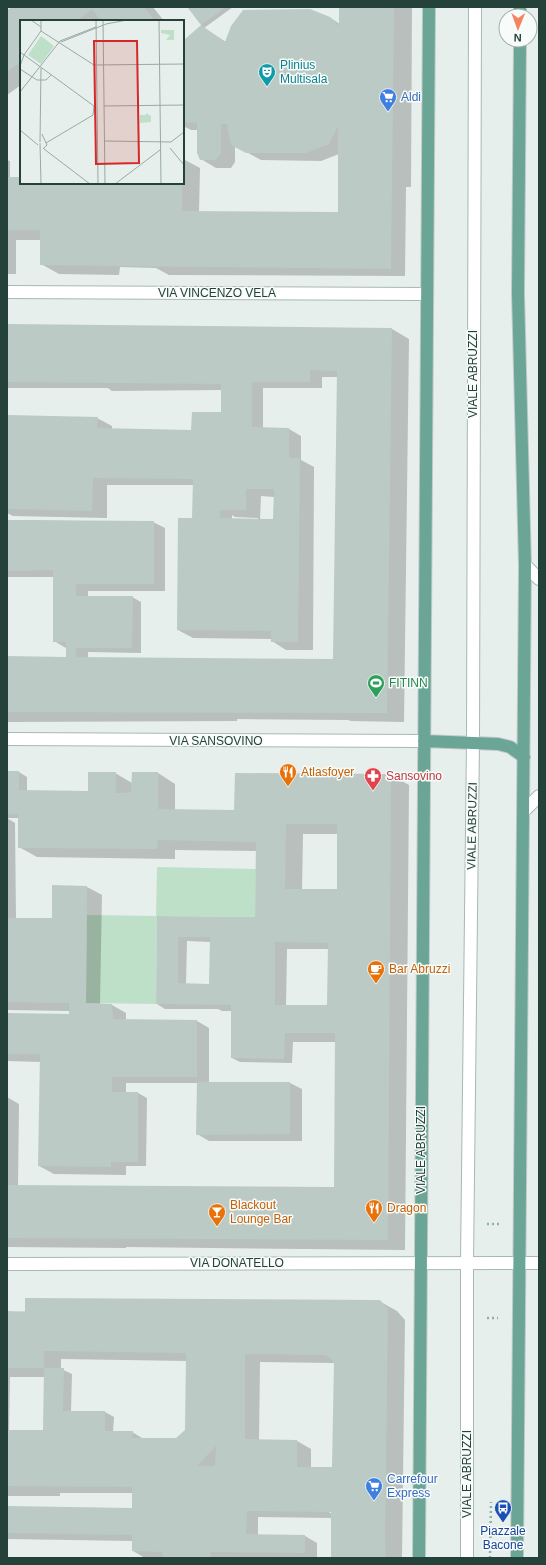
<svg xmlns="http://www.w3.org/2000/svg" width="546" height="1565" viewBox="0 0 546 1565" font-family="Helvetica,sans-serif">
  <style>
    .green { fill: #bfe0c8 }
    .shadow { fill: #0003; fill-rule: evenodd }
    .building { fill: #bbcac4; fill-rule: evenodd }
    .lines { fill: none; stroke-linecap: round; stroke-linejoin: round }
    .lane-casing { stroke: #a8b8b2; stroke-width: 14 }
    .street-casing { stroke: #a8b8b2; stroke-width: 14 }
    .primary-casing { stroke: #c2cac8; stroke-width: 14 }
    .path { stroke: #86b3a5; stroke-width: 2.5; stroke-dasharray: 2 3; stroke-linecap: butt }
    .lane { stroke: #fff; stroke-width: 12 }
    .street { stroke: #fff; stroke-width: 12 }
    .primary { stroke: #6aa596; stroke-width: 12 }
    .labels { text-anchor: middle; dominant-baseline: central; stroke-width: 3; stroke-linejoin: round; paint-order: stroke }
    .culture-label { font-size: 12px; fill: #0d838f; stroke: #f7fbf9; text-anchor: start }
    .shop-label { font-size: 12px; fill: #366cbe; stroke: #f7fbf9; text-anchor: start }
    .street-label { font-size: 12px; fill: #24423a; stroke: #f7fbf9 }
    .leisure-label { font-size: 12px; fill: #27864d; stroke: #f7fbf9; text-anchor: start }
    .food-label { font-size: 12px; fill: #c56008; stroke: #f7fbf9; text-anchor: start }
    .health-label { font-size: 12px; fill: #be3a42; stroke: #f7fbf9; text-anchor: start }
    .transit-label { font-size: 12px; fill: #164399; stroke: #f7fbf9 }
    .inset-road { fill: none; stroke: #98aaa4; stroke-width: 1 }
    .view { fill: #d62828; fill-opacity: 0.15; stroke: #d62828; stroke-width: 2 }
    .inset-edge { fill: none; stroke: #24423a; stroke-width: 2 }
  </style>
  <rect width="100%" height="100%" fill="#e6efeb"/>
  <path class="green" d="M157,867l99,2 -1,48 -98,-1 -1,88 -70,-1 1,-88 69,1z"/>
  <path class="shadow" d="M13,7h140l11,14h-143v64l-14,10v-83z
    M191,7h42l-29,21 22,14 103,-25 11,7v-17h72l-1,180h-5l-1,89 -236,-1 -13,-7 -36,-1 -1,8 -60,-1 -18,-10v-24h-25v34h-9v-114l3,1v17h11v5h162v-24l17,9 -1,44 140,1v-59l-18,7 -60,-1 -26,-14v16l-4,6h-15l-15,-9 -3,-29h-7l-8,-4v-85l19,-15 -13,-18z
    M7,325l385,4 17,10 -5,383 -53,-1 -3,-1 -111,-1v2l-230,1v-65l60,1 -1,-10 -12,-7v-64h-46l-1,69v-126l146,2 12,6v63h-77v6h44l9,5v51l-53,-1v6l246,3 4,-284h-16v11h-59v40l26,1 12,7v24l13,7 -1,183h-27l-14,-9v-2l-79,-1 -15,-8 18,-111 -2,-34h-87v33l-94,-2 -6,-3v-97l90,2 15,8v3l80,2 30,-17v-24l-110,1 -4,-3h-101zM261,496l13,1v23h-14zM232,515l3,2 23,1v2h-26z
    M7,772h12l8,5v14l62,1 26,-19 17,10 26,-10 17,11v26l60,1 1,-37 155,1 18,10 -4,465 -279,-3v1l-119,-1v-150l12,7 -1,82 317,2 1,-146h-43l-1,21 -52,-1 -8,-4v-47h-10l-4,-2h-53l-8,-5 1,-87 101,1 -2,-67 -82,-1v9l-138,-2 -18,-10v-29h-12zM303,834h35v56h-36zM187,941l23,1v43l-24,-1zM287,949h42l-1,57h-42z
    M7,818l8,5 1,96h37v-33l34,1 15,8 -2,109 12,1 14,8v7l71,1 12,7v55h81l12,6v52h-93l-12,-7 1,-51h-72v10h12l9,5 -1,68h-20v9l-72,-1 -15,-8 2,-104 -34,-1v-47l63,1v-4l-63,-1z
    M379,1301l18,10 8,9 -3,238h-69v-40l-75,-1v19h47l12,7v15h-172l-12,-7v-10l-126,-2v-32l126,2v-16h-73v3h-53v-184zM61,1359l126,2 -1,70 -9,8h-33l-12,-7h-19l1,-15 -9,-5h-34l1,-38 -11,-5zM260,1362l74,1v106l-23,-2v-18l-14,-8h-38zM10,1377h35l-1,54h-35zM326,1510l7,2v3z"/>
  <path class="building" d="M12,7h132l11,14h-54l-9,-12 -16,12h-55v41l-14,10v-62z
    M189,7h37l-25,18 -13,-17z
    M339,7h55l-3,262 -351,-4v-35h-33v-53h14v6h161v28l156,1v-86l-9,18 -23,9h-60l-15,-8 -4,-21h-6v29l-5,7h-16l-3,-7v-30l-14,-1v-81l18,-16 24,17 6,-16 12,-16 67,-1 20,8 9,9z
    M7,324l385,4 -5,385 -380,-1v-56l59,1v-15h-13v-72l-46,1v-51l147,1v63h-78v12h57l-1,52h-56v9l257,2 4,-288 -27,-1v12h-58v45l37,1v30h11l-2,184h-27v-11l-94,-1 1,-112h14l1,-39 -100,-1 -1,33 -85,-2v-94l91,2 -1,11 94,2 1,-18h29v-28l-214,-2zM246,489h28l-1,30 -53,-1v-8h26z
    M7,771h12v19l69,1v-19h28v21h7l8,-1 1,-20h26v37l76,1 1,-37 156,1 -3,466 -381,-2v-53l327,2 1,-154h-50l-1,26 -53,-1v-53l-75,-1 1,-88 98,1 1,-75 -98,-2 -1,9 -139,-1v-34h-11zM286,824h51v65h-52zM178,937h32l-1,47 -31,-1zM275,942l53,1 -1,62h-52z
    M52,885l35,1 -1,117 26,1 1,15 84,1v57h-85v15h26v70h-27v5l-73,-1 2,-112h-33v-41l62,1v-11l-62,-1v-84h45z
    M197,1082h93v52l-94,1z
    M25,1298l355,2 8,9 -3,231 1,18h-55v-46l-84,-1 -1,23 59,1v18l-95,-1 1,6h-48l-1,-6 -30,-1v-16l-125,-2v-27l125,2v-21l-125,-1v-56h36l1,-62h-37v-57l18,1zM44,1351l142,2 -1,77 -9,8h-44l1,-7h-28v-20h-42l1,-43h-20zM245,1354l81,1 8,7 -2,105h-35v-27l-52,-1zM216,1446l-1,20h-18z"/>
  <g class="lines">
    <g class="lane-casing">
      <path id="lane" d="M467,1558v-296l6,-520 2,-735"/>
    </g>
    <g class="street-casing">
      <path id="street" d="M7,292l420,2
        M525,565l14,14
        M7,739l417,2
        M524,811l15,-15
        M7,1264l532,-1"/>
    </g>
    <g class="primary-casing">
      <path id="primary" d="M520,16v-9
        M424,741l74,3 12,3 14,10
        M419,1558l10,-1551
        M517,1558l8,-993 -7,-272 2,-253"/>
    </g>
    <path class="path" d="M487,1224h13
      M487,1318h11
      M490,1558l1,-56"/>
    <use href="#lane" class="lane"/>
    <use href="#street" class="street"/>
    <use href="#primary" class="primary"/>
  </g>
  <defs>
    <g id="theatre-pin" transform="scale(0.9)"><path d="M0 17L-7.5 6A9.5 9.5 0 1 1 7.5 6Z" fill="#0f9aa8" stroke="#f7fbf9"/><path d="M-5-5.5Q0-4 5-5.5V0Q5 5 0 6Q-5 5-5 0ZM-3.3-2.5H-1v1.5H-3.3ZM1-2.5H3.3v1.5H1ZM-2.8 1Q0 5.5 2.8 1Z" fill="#fff"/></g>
    <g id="supermarket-pin" transform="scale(0.9)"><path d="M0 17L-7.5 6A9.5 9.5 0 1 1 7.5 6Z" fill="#3f7fe0" stroke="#f7fbf9"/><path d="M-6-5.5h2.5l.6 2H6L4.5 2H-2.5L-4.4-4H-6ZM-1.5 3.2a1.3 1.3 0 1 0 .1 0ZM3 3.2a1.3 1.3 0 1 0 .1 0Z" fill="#fff"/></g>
    <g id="stadium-pin" transform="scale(0.9)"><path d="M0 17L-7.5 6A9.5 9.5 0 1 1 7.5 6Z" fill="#2e9e5b" stroke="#f7fbf9"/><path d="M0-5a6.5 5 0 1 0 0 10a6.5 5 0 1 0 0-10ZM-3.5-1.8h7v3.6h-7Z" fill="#fff"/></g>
    <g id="restaurant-pin" transform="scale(0.9)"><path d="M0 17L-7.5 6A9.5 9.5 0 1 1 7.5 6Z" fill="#e8710a" stroke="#f7fbf9"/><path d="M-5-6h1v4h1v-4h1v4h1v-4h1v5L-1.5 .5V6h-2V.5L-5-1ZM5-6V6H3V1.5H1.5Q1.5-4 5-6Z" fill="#fff"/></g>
    <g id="pharmacy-pin" transform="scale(0.9)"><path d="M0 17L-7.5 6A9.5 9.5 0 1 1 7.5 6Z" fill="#e0444e" stroke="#f7fbf9"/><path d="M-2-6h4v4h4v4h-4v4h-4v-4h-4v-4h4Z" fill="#fff"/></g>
    <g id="cafe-pin" transform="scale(0.9)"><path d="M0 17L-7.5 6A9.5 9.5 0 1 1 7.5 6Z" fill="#e8710a" stroke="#f7fbf9"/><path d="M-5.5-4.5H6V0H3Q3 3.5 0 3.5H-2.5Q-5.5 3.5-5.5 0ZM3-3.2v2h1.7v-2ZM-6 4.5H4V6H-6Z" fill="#fff"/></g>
    <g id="bar-pin" transform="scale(0.9)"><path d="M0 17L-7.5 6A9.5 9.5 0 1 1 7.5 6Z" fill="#e8710a" stroke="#f7fbf9"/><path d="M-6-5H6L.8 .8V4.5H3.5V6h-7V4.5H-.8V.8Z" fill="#fff"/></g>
    <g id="bus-pin" transform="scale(0.9)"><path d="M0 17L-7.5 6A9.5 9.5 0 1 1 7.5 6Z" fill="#1a4fb4" stroke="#f7fbf9"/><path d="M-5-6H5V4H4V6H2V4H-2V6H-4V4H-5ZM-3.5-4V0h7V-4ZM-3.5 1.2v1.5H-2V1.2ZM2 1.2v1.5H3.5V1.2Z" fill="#fff"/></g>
  </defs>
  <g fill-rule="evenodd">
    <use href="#theatre-pin" x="267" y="72"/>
    <use href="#supermarket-pin" x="388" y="97"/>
    <use href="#stadium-pin" x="376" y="683"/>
    <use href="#restaurant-pin" x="288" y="772"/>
    <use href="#pharmacy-pin" x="373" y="776"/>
    <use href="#cafe-pin" x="376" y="969"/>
    <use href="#restaurant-pin" x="374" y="1208"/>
    <use href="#bar-pin" x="217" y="1212"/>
    <use href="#supermarket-pin" x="374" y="1486"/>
    <use href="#bus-pin" x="503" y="1508"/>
  </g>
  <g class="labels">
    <g class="culture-label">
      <text x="280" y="65">Plinius<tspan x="280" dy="14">Multisala</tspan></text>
    </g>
    <g class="shop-label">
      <text x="401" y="97">Aldi</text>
      <text x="387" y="1479">Carrefour<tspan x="387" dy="14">Express</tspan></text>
    </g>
    <g class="street-label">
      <text x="217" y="293">VIA VINCENZO VELA</text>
      <text transform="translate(473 374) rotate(-90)">VIALE ABRUZZI</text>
      <text x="216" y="741">VIA SANSOVINO</text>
      <text transform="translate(472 826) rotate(-89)">VIALE ABRUZZI</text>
      <text transform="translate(421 1150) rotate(-90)">VIALE ABRUZZI</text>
      <text x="237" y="1263">VIA DONATELLO</text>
      <text transform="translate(467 1474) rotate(-90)">VIALE ABRUZZI</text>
    </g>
    <g class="leisure-label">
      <text x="389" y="683">FITINN</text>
    </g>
    <g class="food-label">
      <text x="301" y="772">Atlasfoyer</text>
      <text x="389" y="969">Bar Abruzzi</text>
      <text x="230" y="1205">Blackout<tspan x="230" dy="14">Lounge Bar</tspan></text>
      <text x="387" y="1208">Dragon</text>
    </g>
    <g class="health-label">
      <text x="386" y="776">Sansovino</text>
    </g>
    <g class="transit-label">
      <text x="503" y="1531">Piazzale<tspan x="503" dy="14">Bacone</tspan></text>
    </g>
  </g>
  <g transform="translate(20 20)">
    <rect width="164" height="164" fill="#e6efeb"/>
    <path d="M141,10h13v10h-8l4,-5 -9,-2zM21,16l13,10 -13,18 -13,-9zM126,93l5,3v6l-11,1v-8h6z" fill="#bfe0c8"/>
    <path class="inset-road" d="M11,0l10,7M76,0l2,164M83,0l2,164M139,0l2,164M21,11l53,34 90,-1M41,22l45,-18 21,-4M0,32l74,54 -1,9 -47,28M0,46l4,-11 17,-24v-11M0,49l17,11h9l5,-5M0,72l40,-51 36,-14M84,86l80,-1M0,110l18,15M22,114l5,11 -4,4M85,121l66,1M20,122l1,-74M151,122l13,-10M20,123l1,41M150,128l14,17M24,129l46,35M95,164l45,-34"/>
    <path class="view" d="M74,21h43l2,122 -43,1z"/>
    <rect width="164" height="164" class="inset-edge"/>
  </g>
  <rect width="546" height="1565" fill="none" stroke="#24423a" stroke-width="16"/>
  <g transform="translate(518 28) rotate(181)"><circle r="19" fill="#f7fbf9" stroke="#a3b1ad"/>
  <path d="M0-3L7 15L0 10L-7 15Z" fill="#f4845f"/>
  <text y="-6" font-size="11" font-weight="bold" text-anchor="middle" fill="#24423a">N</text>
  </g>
</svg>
